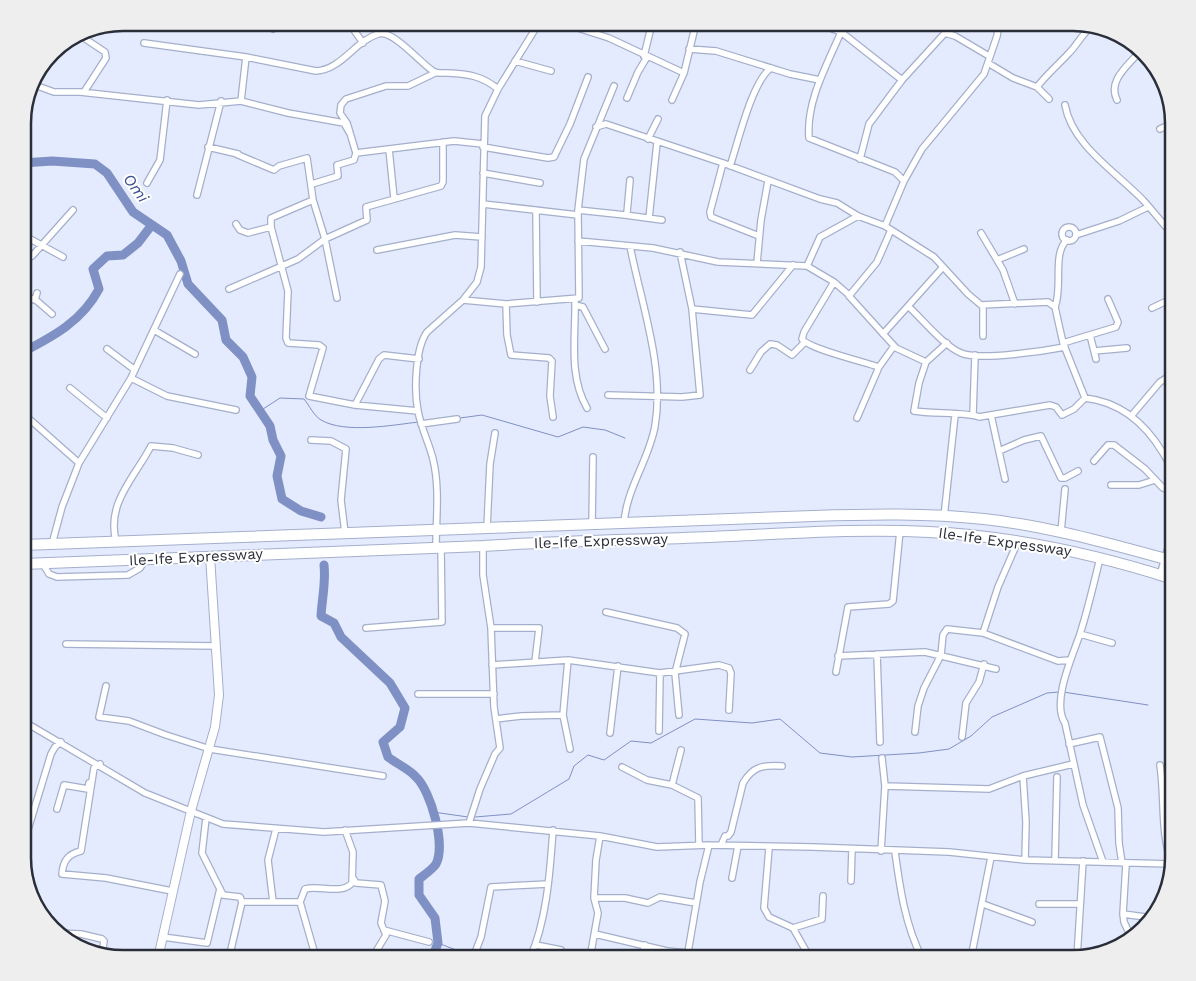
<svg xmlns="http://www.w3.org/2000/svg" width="1196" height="981" viewBox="0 0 1196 981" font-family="'Work Sans',sans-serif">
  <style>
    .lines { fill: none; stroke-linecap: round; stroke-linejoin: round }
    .stream { stroke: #7f91c4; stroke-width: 1 }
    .river { stroke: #7f91c4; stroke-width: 9 }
    .street-casing { stroke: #a4afcc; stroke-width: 8 }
    .secondary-casing { stroke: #a4afcc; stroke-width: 10 }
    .highway-casing { stroke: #a4afcc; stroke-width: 12 }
    .street { stroke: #fff; stroke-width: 5.5 }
    .secondary { stroke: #fff; stroke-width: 8 }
    .highway { stroke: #fff; stroke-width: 10 }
    .labels { text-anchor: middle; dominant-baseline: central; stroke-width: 4; stroke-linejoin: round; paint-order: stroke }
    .street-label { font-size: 15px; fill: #2a2e39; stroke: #fff }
    .water-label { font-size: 16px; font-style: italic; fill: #3d4f91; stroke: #fff }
    .rim { fill: none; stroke: #2a2e39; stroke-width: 2.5 }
  </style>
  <rect width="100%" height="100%" fill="#e5ebfe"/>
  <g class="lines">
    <path class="stream" d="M260,411l20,-13 24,1c5,6 10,17 17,21 24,14 71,5 98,2
      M460,418l22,-3 76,22 25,-10 22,3 20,8
      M1063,692l85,13
      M433,812l35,5
      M475,817l36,-3 58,-35 5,-13 14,-11 16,5 27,-19 20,2 44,-24 57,4 28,-4 40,34 32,4 67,-4 30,-4 22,-13 21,-19 55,-24 12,-1
      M438,943l18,7 11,8"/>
    <path class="river" d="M23,163l29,-2 43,3 12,9 26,39 34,23 14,26 7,23 34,36 4,20 17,17 9,20 -2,19 20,30 3,14 8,16 -4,20 5,23 19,12 20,6
      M23,352c31,-16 59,-31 76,-63l-6,-20 14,-13 16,-1 15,-12 13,-17
      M324,565c2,18 -2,33 -3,51l13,7 7,14 49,46 15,25 -5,19 -17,15 5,15c9,7 21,12 28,20 15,14 30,68 20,87 -3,5 -12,11 -17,15v16l16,23 3,25 -6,15"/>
    <g class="street-casing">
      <path id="street" d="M264,23l9,6
        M349,23l14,20
        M562,23l47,15 75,35
        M816,23l25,9 61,48
        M999,23l-2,13 -13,38 -62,75 -18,32 -19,45 49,31 34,37 13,11 67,-3 7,5 8,36 22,55c36,4 60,25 78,55 4,7 8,12 10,21
        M450,27l3,-4
        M841,32c-14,33 -35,69 -32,106l86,34 9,9
        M78,34l27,18 1,6 -22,34
        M144,43l102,14 70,14c25,-1 39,-30 62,-37 15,-5 42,29 55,37 4,3 10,2 15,2 21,1 34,3 50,16
        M689,49l27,2 74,23 30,6
        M644,56l8,-33
        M515,61l36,10
        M988,63l25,15 24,9 12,12
        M435,73l-27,13h-22l-40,13 -5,6 -1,8 7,10 9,30 98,-12 29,3
        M32,84l22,8h26l119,13 42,-4 47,12 56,10 5,9
        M1037,87c10,-13 22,-23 32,-34 9,-9 13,-20 24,-27
        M627,98l11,-26 9,-15
        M672,100l12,-27 12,-50
        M1117,100c-10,-20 12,-35 24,-50
        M241,101l5,-44
        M1065,105c7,40 51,67 78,95 10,11 20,24 30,35
        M596,127l10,-3 117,39 97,36 17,4 21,13 27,10
        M1160,129l13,-6
        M648,139l10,-20
        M208,147l30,7
        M483,147l65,11 6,-1 16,-33 18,-47
        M389,149l5,49
        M236,154l38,16 5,-4 28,-8 6,42 12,39 12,59
        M860,159l9,-35 33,-44 43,-47 10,3 34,20
        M723,163l-13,49 1,5 48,19
        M730,166c8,-23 22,-85 41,-98
        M483,173l57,10
        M1170,181l3,-2
        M147,183l13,-23 7,-60
        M312,184l26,-8 -1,-11 17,-5 2,-7
        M197,195l24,-94
        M483,204l95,11
        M536,210l1,92
        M578,210l47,5 2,-2 3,-33
        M625,215l37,5
        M649,218l8,-75
        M236,224l4,6 8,3 23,-6v-9l42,-18
        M271,227l17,64 -2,47 2,5 31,2 4,3 -14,48 46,9 63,6
        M1062 234a7 7 0 1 1 14 0a7 7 0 1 1-14 0Z
        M891,230l-14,32 -28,34 47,52 30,14
        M981,233l22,37 12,34
        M23,235l40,22
        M1076,235l43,-14 29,-14
        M578,241l75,7 65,14 89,4 27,16 15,13
        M377,250l78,-15 27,2
        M997,260l27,-11
        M23,262l9,-6 41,-46
        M757,263l4,-43 7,-39
        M807,266l13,-29 38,-21
        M834,282l-30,50 -2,7c7,10 63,23 77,28
        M229,289l69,-30 27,-20 42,-19 -1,-13 75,-21 2,-4v-40
        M23,295l14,6 15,13
        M575,299c1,37 -7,76 12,109
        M35,300l2,-7
        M463,300l43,4 73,-6 -1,-88 6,-51 30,-73
        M506,304l1,31 4,20 38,3 3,3 -2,35 3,21
        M575,305l8,2 22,42
        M909,307c14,13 35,39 52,46 18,8 83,-2 104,-6
        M1055,307c8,-20 -3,-54 12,-67
        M1152,308l21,-10
        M692,309l60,6 41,-50
        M154,330l41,24
        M883,334l60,-67
        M1090,335l6,24
        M983,336v-31
        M947,343l-21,19 -7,21 -5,28c16,3 55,1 65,6l71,-12 6,2 6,8 12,-6 11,-11
        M1063,343l53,-16 2,-5 -10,-23
        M107,349l28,21
        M1094,351l33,-3
        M750,370l11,-18 9,-8 7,1 15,10 12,-12
        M131,378l36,18 69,14
        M70,388l37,30
        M608,395l74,2 18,-2 -8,-86 -12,-57
        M355,405l24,-46 5,-4 35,4
        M973,414l2,-59
        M991,415l14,64
        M1132,415l28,-33 13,-8
        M27,417l52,46
        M857,418l22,-51 15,-21
        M421,424l36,-5
        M311,440l20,1 15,8 -5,51 4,33
        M999,451l25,-11 17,-4 20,42h4l13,-7
        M1167,459l6,-6
        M1094,461l14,-16h6l31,24 18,19 10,4
        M1111,485h28l16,-5
        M944,517l11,-102
        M624,524c2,-35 25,-64 31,-98 10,-59 -14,-123 -25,-180
        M592,525l1,-68
        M487,528l3,-64 5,-31
        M1061,532l4,-43
        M116,541c-10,-38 19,-64 35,-95l22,2 25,7
        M52,544l10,-37 17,-44 52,-85 49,-104
        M436,548c0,-30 4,-60 -3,-89 -4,-16 -12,-31 -15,-48 -4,-20 -3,-62 9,-79l36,-32 14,-18 4,-15 4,-151 13,-27 41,-66
        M1100,558c-6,25 -12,51 -20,76 -7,21 -29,68 -15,89l18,82 20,57
        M43,564l6,10 8,3 71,-2 12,-7 6,-9
        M1160,575l13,-44
        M606,612l71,16 8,6 -10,39 4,42
        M366,628l76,-6 -1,-75
        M491,628h48l-4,34
        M983,633l15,-46 20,-46
        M1080,634l32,9
        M66,644l150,2
        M877,654l3,88
        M838,656l87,-4 71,17
        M568,660l-5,55 7,34
        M492,665l76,-5 92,13 59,-8 10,3 2,5 -2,37
        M836,672l12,-65 41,-3 4,-3 7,-70
        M106,686l-7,31 30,4 37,14 44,14 173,27
        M418,694h76
        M496,719l25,-3 42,-1
        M23,721l122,72 78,31 101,8 145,-9 131,13 57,11 52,-2 104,2 136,5 76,8 147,4
        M659,731l1,-58
        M915,732l3,-26 6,-18 17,-33 2,-20 4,-6 36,4 75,28 12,-1
        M610,733l8,-67
        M962,737l4,-34 13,-21 5,-18
        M1069,744l31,-7 18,71 1,35 3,20
        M100,764l-6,4 -13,83c-13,3 -18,10 -19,23l44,4 66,13
        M1160,765c5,33 0,68 12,99
        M622,767l25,13 25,5 26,13 1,47
        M1023,776l3,46 -1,38
        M672,785l9,-35
        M885,786l104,3 34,-13 50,-12
        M57,809l7,-24 24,4 1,-6
        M206,818l-4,35 21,42 17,2 2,5
        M469,823l11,-34 15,-35 5,-6 -6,-41 -3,-79 -8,-53v-29
        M721,845l4,-9h3l3,-4 12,-49c10,-17 20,-18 39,-17
        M23,846l28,-92 4,-7 6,-5
        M769,848l-5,60 5,9 24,11 17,30
        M881,851l4,-65 -3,-28
        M895,852c5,36 10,73 27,106
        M1055,860l2,-83
        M1126,864l-3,50 1,8 7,15
        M353,878l3,5 25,2 4,16 -4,22 5,12 -14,23
        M732,878l6,-32
        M851,881l1,-32
        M594,898h31l23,5 12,-6 36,6
        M273,902l-5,-42 8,-31
        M983,904l49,18
        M1039,904h40
        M1123,914l30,4
        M793,928l29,-9 1,-23
        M384,930l45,12
        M56,933l25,1 21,5 2,2 -2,13
        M595,934l72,17 21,2
        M163,937l44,6 13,-54
        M536,945l25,5
        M229,958l13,-56h58
        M316,958l-16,-56 5,-13c14,-4 37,6 47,-6l1,-31 -8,-22
        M473,958l8,-21 10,-50 57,-3
        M530,958c17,-38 20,-87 23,-128
        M590,958l8,-45 -4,-15 2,-38 4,-24
        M641,958l4,-13
        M687,958l13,-76 9,-37
        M971,958l20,-101
        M1077,958l6,-97"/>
    </g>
    <g class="secondary-casing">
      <path id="secondary" d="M158,958l33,-147 24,-84 4,-32 -9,-139"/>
    </g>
    <g class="highway-casing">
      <path id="highway" d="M23,545l790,-29c57,-2 114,-3 171,3 64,7 127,25 189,42
        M23,564l460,-18c76,-5 151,-6 227,-9 73,-3 146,-9 219,-5 83,4 166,22 244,47"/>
    </g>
    <use href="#street" class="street"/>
    <use href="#secondary" class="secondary"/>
    <use href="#highway" class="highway"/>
  </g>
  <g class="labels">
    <g class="street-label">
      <text transform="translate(601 541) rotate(-2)">Ile-Ife Expressway</text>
      <text transform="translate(1005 542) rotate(8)">Ile-Ife Expressway</text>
      <text transform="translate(196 557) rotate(-3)">Ile-Ife Expressway</text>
    </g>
    <g class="water-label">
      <text transform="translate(136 188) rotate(54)">Omi</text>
    </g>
  </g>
  <path d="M0 0H1196V981H0ZM123 31H1073A92 92 0 0 1 1165 123V858A92 92 0 0 1 1073 950H123A92 92 0 0 1 31 858V123A92 92 0 0 1 123 31Z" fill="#eeeeef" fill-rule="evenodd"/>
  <path class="rim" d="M123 31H1073A92 92 0 0 1 1165 123V858A92 92 0 0 1 1073 950H123A92 92 0 0 1 31 858V123A92 92 0 0 1 123 31Z"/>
</svg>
